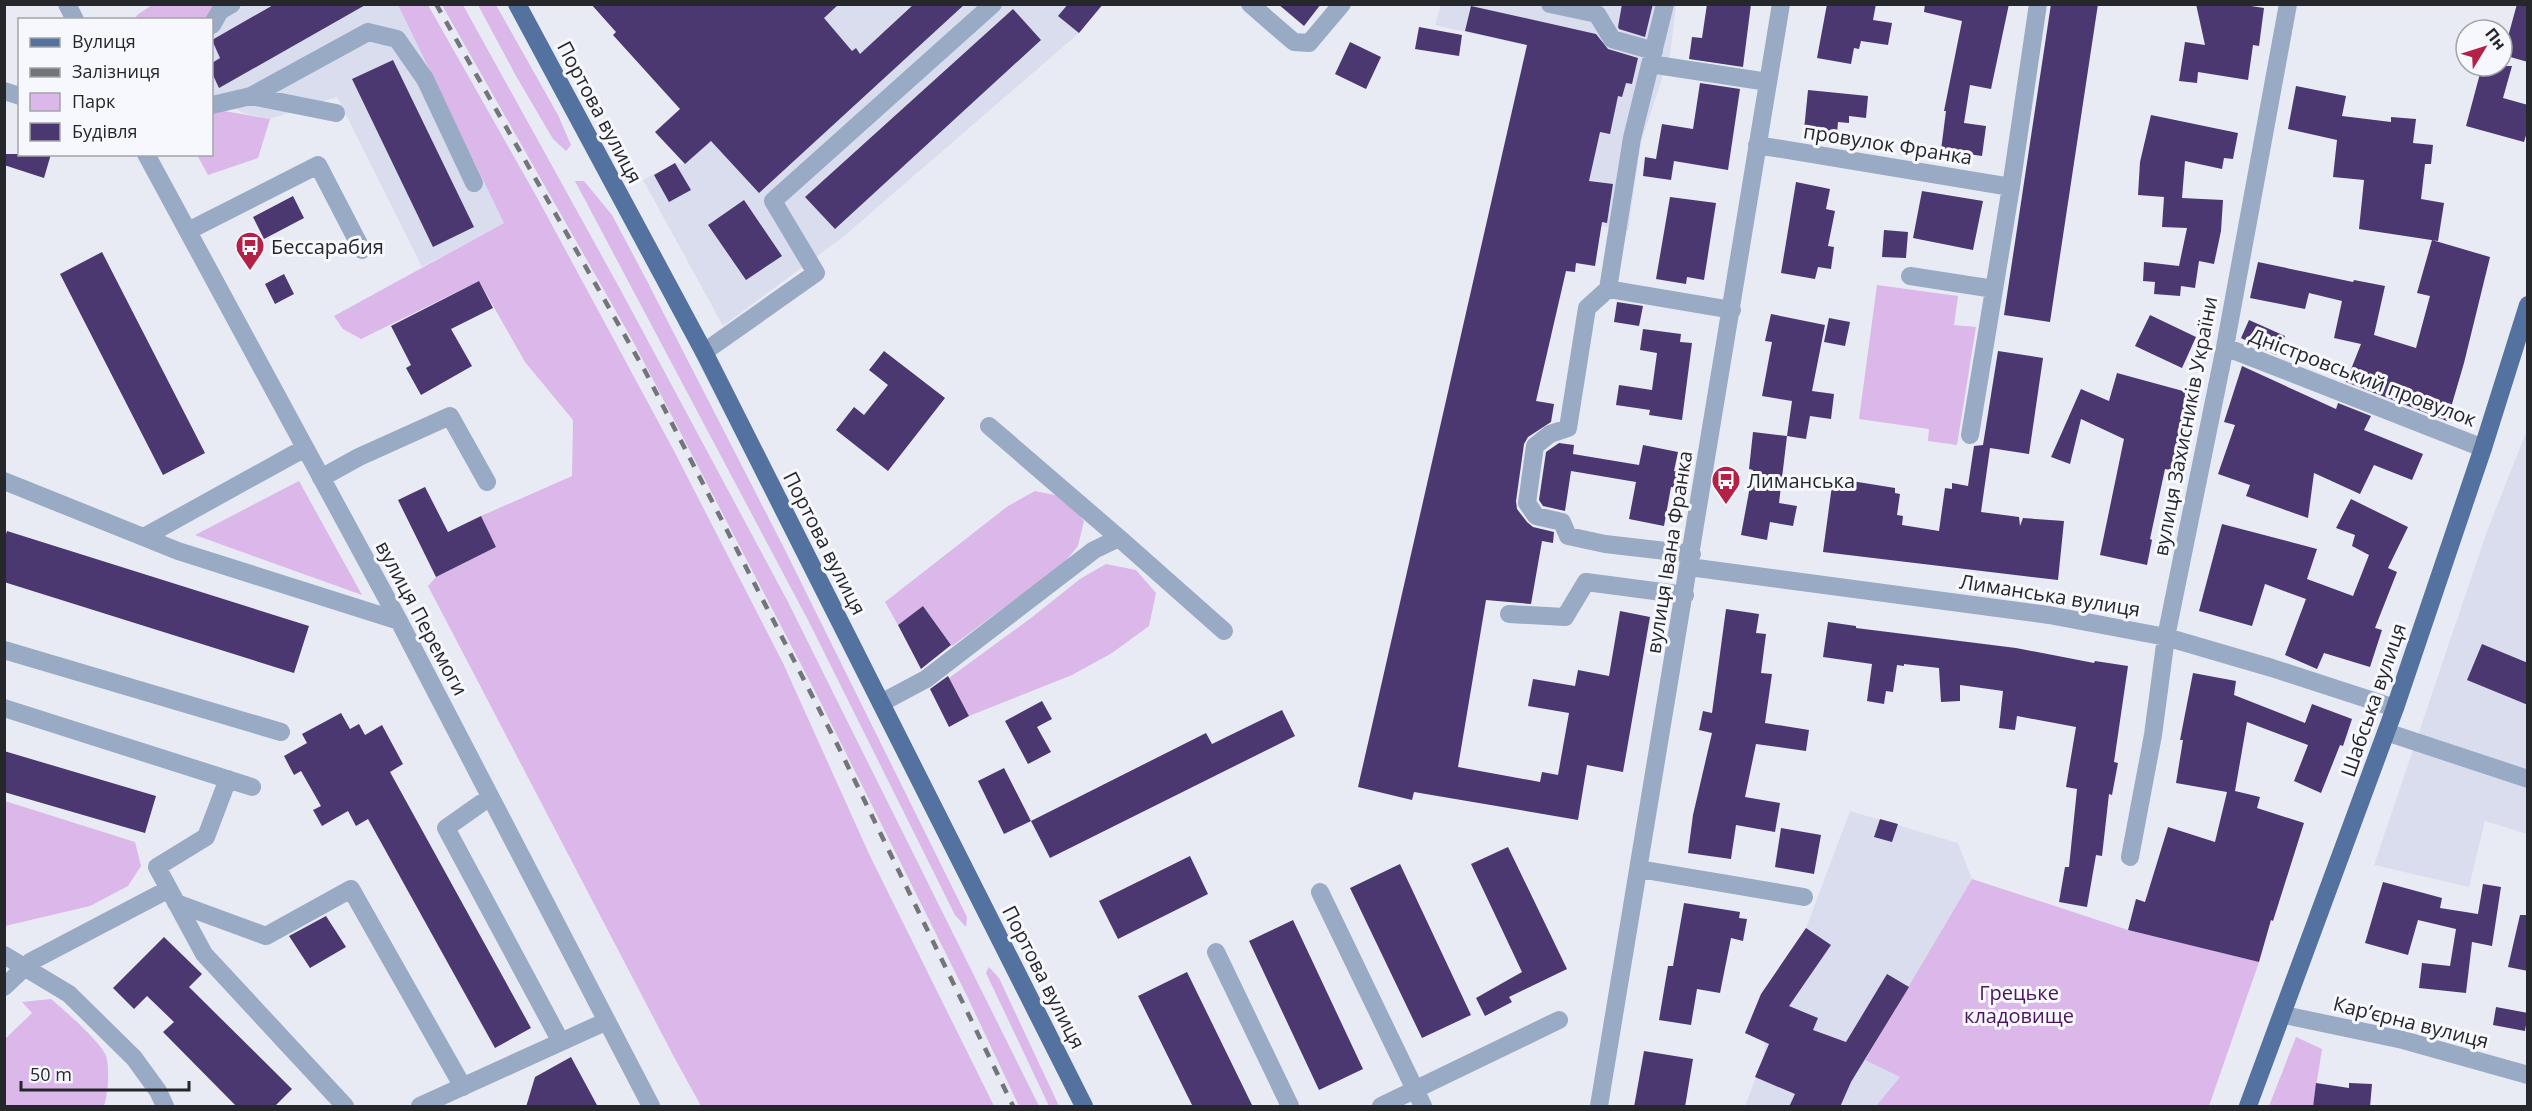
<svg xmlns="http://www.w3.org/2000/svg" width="2532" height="1111" viewBox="0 0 2532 1111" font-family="'Open Sans',sans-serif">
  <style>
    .built { fill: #daddee }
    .green { fill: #dbb7ea }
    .building { fill: #4b3871 }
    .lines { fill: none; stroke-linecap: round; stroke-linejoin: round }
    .minor { stroke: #98aac4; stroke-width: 18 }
    .major { stroke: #5372a0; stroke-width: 18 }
    .rail { stroke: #73757a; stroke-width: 4.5; stroke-dasharray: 10 10; stroke-linecap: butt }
    .labels { text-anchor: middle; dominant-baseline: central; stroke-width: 6; stroke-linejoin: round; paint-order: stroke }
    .street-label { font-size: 20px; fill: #26272a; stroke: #f7f8fe }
    .poi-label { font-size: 20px; fill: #26272a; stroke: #f7f8fe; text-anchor: start }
    .park-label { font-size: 20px; fill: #4b165d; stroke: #f7f8fe }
  </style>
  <rect width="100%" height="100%" fill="#e9ebf4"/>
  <path class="built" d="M241,5h157l106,218 -82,44 -85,-170 -67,22 -27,-6 -31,-18v-70l30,-17z
    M837,5h266l-24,28 -236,204 -120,89 -80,-146 32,-17 10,1 94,-84 45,-62z
    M1441,5h235l-6,50 -29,87 -13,89 -82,-16 36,-157 -147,-33z
    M2527,430v404l-42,-13 -16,66 -95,-22 113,-334z
    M1850,811l108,32 14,36 -107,180 35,18 -24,29h-131l19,-50 1,-14 -20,-9 16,-39 45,-66z"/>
  <path class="green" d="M152,5h62l-8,14 -71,1 2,-5z
    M398,5h30l111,196 134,248 110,214 87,193 124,250h-293l-27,-49 -246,-471 8,-9 60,-30 -15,-31 91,-40 1,-56 -48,-58 -46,-81 -118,58 -18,-10 -9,-13 170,-93z
    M442,5h21l156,282 168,313 252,506h-20l-52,-110 -147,-295 -186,-358z
    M478,5h18l62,110 13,30 -5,6 -13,-12 -37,-63z
    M218,110l52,9 -12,39 -50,17 -11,-20 15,-1v-42z
    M575,181h9l28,34 34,64 137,267 184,371 -1,10 -11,-12 -146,-293z
    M1877,285l81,11 -4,29 22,2 -19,118 -29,-4 1,-12 -70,-10z
    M299,481l63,114 -167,-60z
    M1035,491l30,6 19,24 -6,25 -15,18 -111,82 -29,-40 -25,19 -13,-23 123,-96z
    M1106,564l30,6 20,23 -7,33 -37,27 -40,22 -103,41 -20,-38 82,-60 49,-39z
    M5,801l130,41 6,24 -13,20 -38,20 -85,20z
    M1972,879l156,51 131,32 -50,144h-333l24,-29 -35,-17z
    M989,967l10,11 60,128h-10l-63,-133z
    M51,999c12,10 51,44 55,57 4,12 2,39 -2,50h-99v-67l27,-26 -10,-11z
    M2296,1037l26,12 -9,57h-44z"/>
  <path class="building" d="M275,4h92l-148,84 -7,-15v-10l8,-5 -8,-18z
    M591,4h248l-15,14 28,33 4,-3 4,6 54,-50h51l-206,189 -48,-52 -26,23 -30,-32 25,-23 -67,-74 3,-3z
    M1068,4h35l-24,29 -21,-17z
    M1278,4h43l-17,22z
    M1622,4h31l-8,33 -26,-8 -1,-2z
    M1707,4h44l-8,63 -54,-8 3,-22 10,1z
    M1827,4h49l-3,16 19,3 -4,22 -27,-4 -2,8 -5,-1 -3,16 -34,-6z
    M1925,4h84l-18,85 -21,-4 -6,38 22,3 -4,30 -41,-6 5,-39h-2l18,-90 -38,-9z
    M2051,4h47l-48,318 -46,-7z
    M2196,4h42l26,4 -5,38 -6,-1 -5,35 -50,-8 -1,11 -18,-2 6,-39 20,3z
    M2517,4h11v58l-25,-7z
    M1471,6l125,28 12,15 30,9 -6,26 -6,-1 -4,14 -4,-1 -8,38 -10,-2 -11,49 24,3 -6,39 -5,-1 -7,44 -19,-3 -1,9 -9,-1 -30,130 18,3 -3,18 -23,15 -4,7 -8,57 1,8 10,13 6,5 21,5 -1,11 -11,-2 -11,63 -45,-4 -28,167 82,15 2,-10 16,3 11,-62 -41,-7 5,-27 42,7 3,-16 31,6 11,-65 30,6 -27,155 -36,-7 -9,55 -164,-28 -2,8 -54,-13 169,-742 -62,-14z
    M1013,9l28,31 -206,189 -30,-32z
    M1419,27l43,8 -3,21 -44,-7z
    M1350,42l31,15 -15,32 -31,-15z
    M393,60l81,167 -41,20 -81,-168z
    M2482,66h30l-9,32 25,7v24l-4,13 -58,-16z
    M1700,83l40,6 -12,81 -54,-9 -3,19 -28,-4 2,-19 11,2 6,-35 31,5z
    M2296,86l50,10 -4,20 49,6v-5l25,2 -3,24 20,2 -2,19h-6l-4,35 23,4 -6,38 -79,-12 5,-49 -31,-3 4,-37 -49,-11z
    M1808,90l60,6 -2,22 -17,-2v7l-11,-1 -1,12 -33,-4z
    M2151,115l87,18 -5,26 -9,-1 -2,11 -37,-8 -3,37 41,2 -2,31 -7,33 -15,-3 -4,27 -14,-2 -1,10 -26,-2 1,-12 -12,-1 1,-19 35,4 8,-38 -25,-1 2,-30 -26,-2 2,-33z
    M4,154h47l-7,24 -40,-13z
    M675,163l16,27 -22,12 -15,-27z
    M1796,182l34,7 -4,20 9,2 -7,35 6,1 -3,22 -13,-2 -3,12 -34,-6z
    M1922,191l61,10 -10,49 -60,-12z
    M293,196l11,22 -40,21 -11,-22z
    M1670,197l46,6 -12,77 -17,-3 -1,7 -30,-5z
    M744,200l38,56 -36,24 -38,-55z
    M1884,230l24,2 -2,26 -24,-1z
    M2432,240l58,17 -26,106 -17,58 -101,-39 15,-38 -27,-6 8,-37 -33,-8 -4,16 -55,-11 8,-36 95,20 1,-2 31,6 -11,49 42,13 14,-52 -13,-3z
    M102,252l103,201 -42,22 -103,-201z
    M284,274l10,20 -19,10 -10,-20z
    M479,281l14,27 -42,21 21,37 -51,29 -15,-27 5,-3 -20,-39z
    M1617,302l26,4 -4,20 -25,-4z
    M1771,314l54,11 -13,66 22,3 -3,25 -21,-3 -4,23 -19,-3 5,-35 -30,-5 10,-54 -7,-1z
    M2150,315l46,22 -14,31 -47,-22z
    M1829,318l21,4 -5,24 -21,-4z
    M2249,320l36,16 -9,19 -35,-17z
    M1643,329l38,5 -1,8 12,1 -10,77 -33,-5 1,-5 -34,-5 3,-20 33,5 5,-37 -17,-3z
    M884,351l61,47 -57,73 -52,-41 18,-23 10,8 24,-30 -19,-15z
    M1998,351l45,7 -14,96 -39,-6 -9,64 38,5 1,9 3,-8 41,3 -6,59 -235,-28 10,-74 62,10v5l5,1 -3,21 6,1 -1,9 37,6 6,-43 7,1v-6l16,3 6,-40 9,-1z
    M2242,366l94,43 2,-6 33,13 -7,14 59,24 -11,26 -38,-15 -14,29 -46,-21 -6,45 -62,-22 4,-11 -32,-11 17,-49 -11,-3z
    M2117,373l77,21 -18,77 -11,-2 -15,70 2,1 -5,25 -47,-10 24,-116 -43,-20 -11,45 -19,-7 30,-68 28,12z
    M1753,432l34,4 -8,67 18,3 -4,20 -23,-4 -3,18 -26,-5 12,-65 -4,-1z
    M1559,443l15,2 -1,9 66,11 4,-20 35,7 -4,19 5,1 -3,16 -5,-1 -7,39 -35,-7 7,-37 -65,-11 -6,40 -22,-5 -4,-6 7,-48z
    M425,487l23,45 33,-16 15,31 -60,30 -38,-77z
    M2351,499l57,28 -20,41 9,4 -22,56 7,2 -12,37 -46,-14 -7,16 -32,-14 21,-56 -41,-15 -13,42 -53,-15 23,-87 95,25 -10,30 46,17 16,-41 -17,-9 3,-11 -19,-7z
    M7,531l302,95 -15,47 -290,-91v-42z
    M923,606l28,39 -30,24 -23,-44z
    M1726,609l33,5 -3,19 10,1 -5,39 11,1 -7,49 44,7 -3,21 -50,-7 -11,53 35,6 -5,29 -39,-7 -5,34 -43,-6 5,-38 19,-82 -13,-3 4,-19 9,2z
    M1828,622l28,4v2l160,20 78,15 1,-2 33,5 -14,96 4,1 -6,32 -3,-1 -7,62 -6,-1 -9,52 -28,-5 6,-35h4l8,-78 -11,-2 10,-60 -59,-11 -2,14 -16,-2 4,-37 -43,-6v16l-19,1 -2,-34 -35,-4v2l-7,-1 -4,27 -7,-1 -2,13 -17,-3 5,-37 -49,-7z
    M2482,644l46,19v42l-61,-25z
    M2193,673l43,8 -2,14 71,28 7,-19 40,15 -9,27 -3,-1 -19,48 -27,-12 14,-36 -61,-23 -12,69 25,6 -3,11 47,15 -31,98 -2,-1 -12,42 -131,-32 8,-31 9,3 23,-75 47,15 12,-50 -51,-9 7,-43h-3z
    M948,676l21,40 -20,11 -19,-38z
    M1042,701l10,18 -15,8 14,25 -23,12 -23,-43z
    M1282,710l13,26 -245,122 -19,-37 175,-88 6,11z
    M341,713l9,16 9,-5 6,11 17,-10 21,39 -13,8 141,256 -36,20 -127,-229 -12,7 -8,-15 -26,15 -9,-16 8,-4 -20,-35 -7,4 -10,-19 23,-13 -5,-9z
    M4,751l152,45 -11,37 -141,-41z
    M1004,768l27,53 -27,13 -26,-53z
    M1880,819l18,5 -6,18 -18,-5z
    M1781,828l40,7 -7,39 -39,-7z
    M1508,847l59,122 -58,28 3,5 -27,14 -9,-18 46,-26 -51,-108z
    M1190,856l18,38 -90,45 -19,-38z
    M1400,864l71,151 -49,23 -72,-150z
    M2383,882l59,16 -2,10 38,6 5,-30 18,3 -9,59 -20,-4 -6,51 -47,-5 3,-25 28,3 6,-37 -38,-9 -10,35 -43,-12z
    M1684,903l56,9 -1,6 8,1 -4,22 -12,-3 -11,55 -23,-4 -6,36 -32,-5 9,-54h5z
    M2520,915h8v56l-20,-4z
    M326,916l20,31 -36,21 -21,-32z
    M1293,920l70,149 -44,21 -70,-149z
    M1806,928l25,17 -42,61 29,12 -5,12 33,12 41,-68 22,13 -58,95 -11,25h-51l6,-13 -40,-17 14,-33 -24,-11 16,-39z
    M164,937l38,37 -13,13 103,102 -18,18h-37l-74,-75 11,-10 -27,-26 -13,13 -21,-21z
    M1187,972l66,135h-60l-55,-111z
    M2496,1007l32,6 -3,18 -32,-6z
    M1644,1051l49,8 -8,48h-51z
    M571,1057l27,50h-72l9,-30z
    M2316,1083l33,5v-5l23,1 -2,23h-57z"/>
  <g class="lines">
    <path class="minor" d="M67,4l8,16
      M1250,4l44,38 15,1 33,-39
      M1550,4l47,10 15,25 42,12
      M1665,4l-33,134 -24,151 124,21
      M212,25l8,-14 12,-7
      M1650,64l118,18
      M4,91l16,5
      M251,96l85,17
      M212,105l39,-9 117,-64 29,7 28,40 49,104
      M1757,145l254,42 27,-183
      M146,154l253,467 252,485
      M188,231l130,-66 44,85
      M1910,276l84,13
      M1608,289l-21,19 -19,120 -18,6 -15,12 -8,57 9,13 26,6 6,14 37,8 87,10
      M2225,347l258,101
      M704,352l112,-79 -43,-72 220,-197
      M1970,435l41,-248
      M321,478l38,-21 91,-41 37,66
      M4,481l174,70 221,70
      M144,537l161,-89
      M1119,538l105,93
      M1689,567l360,48 117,22 106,31 123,40
      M1509,614l56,3 21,-35 99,13
      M4,650l277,82
      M881,703l45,-24 168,-129 25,-12 -130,-112
      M4,708l248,79
      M2386,732l142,47
      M228,779l-22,58 -49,30 47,87 141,152
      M490,797l-44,31 115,214
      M2130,857l23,-122 13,-98 59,-290 63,-343
      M1639,869l165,28
      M1320,892l103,214
      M176,903l90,33 85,-47 112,198
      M1216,952l74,154
      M4,955l65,39 65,64 24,33 7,15
      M30,962l139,-73
      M4,987l21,-20
      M2284,1015l119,25 125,35
      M420,1106l187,-85
      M1381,1106l178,-86
      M1599,1106l182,-1102"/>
    <path class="major" d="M517,4l187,348 380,754
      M2248,1106l147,-398 88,-260 45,-143"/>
    <path class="rail" d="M436,4l209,367 193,375 175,360"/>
  </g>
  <defs>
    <g id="bus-pin" transform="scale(1.5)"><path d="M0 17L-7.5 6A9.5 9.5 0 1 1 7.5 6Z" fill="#b32146" stroke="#f7f8fe"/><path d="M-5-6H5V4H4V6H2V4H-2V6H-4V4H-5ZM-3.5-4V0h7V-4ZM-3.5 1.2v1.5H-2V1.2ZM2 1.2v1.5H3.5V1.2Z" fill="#fff"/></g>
  </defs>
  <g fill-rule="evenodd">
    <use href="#bus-pin" x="250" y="246"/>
    <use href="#bus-pin" x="1726" y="480"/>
  </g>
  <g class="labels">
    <g class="street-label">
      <text transform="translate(600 112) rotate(62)">Портова вулиця</text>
      <text transform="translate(1888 144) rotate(9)">провулок Франка</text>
      <text transform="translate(2363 377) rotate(21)">Дністровський провулок</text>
      <text transform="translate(2185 426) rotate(-79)">вулиця Захисників України</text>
      <text transform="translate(825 543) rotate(63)">Портова вулиця</text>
      <text transform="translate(1669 552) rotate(-81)">вулиця Івана Франка</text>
      <text transform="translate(2050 595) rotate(9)">Лиманська вулиця</text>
      <text transform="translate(422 618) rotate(62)">вулиця Перемоги</text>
      <text transform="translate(2373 700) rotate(-71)">Шабська вулиця</text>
      <text transform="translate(1044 977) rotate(63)">Портова вулиця</text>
      <text transform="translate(2411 1022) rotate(14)">Карʼєрна вулиця</text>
    </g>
    <g class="poi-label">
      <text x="271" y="246">Бессарабия</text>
      <text x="1747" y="480">Лиманська</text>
    </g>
    <g class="park-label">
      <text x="2019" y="992">Грецьке<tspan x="2019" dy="23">кладовище</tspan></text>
    </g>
  </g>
  <rect width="2532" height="1111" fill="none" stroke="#26272a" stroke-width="12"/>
  <rect x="18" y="18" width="195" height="138" fill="#f7f8fe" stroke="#a3a4a9" stroke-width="1.5"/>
  <rect x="30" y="38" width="30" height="9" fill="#5372a0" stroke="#a3a4a9" stroke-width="1.5"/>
  <text x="72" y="48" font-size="18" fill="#26272a">Вулиця</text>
  <rect x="30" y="68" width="30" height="9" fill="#73757a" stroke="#a3a4a9" stroke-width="1.5"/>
  <text x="72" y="78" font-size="18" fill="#26272a">Залізниця</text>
  <rect x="30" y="93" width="30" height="18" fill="#dbb7ea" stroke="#a3a4a9" stroke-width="1.5"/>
  <text x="72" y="108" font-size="18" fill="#26272a">Парк</text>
  <rect x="30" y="123" width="30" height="18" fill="#4b3871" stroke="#a3a4a9" stroke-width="1.5"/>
  <text x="72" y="138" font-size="18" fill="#26272a">Будівля</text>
  <g transform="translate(2484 48) rotate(52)"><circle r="28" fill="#f7f8fe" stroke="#a3a4a9" stroke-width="1.5"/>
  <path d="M0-4.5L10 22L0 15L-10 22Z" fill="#b32146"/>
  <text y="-9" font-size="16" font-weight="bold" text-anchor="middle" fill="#26272a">Пн</text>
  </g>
  <path d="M21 1081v9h168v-9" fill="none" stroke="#26272a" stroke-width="3"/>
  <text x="30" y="1081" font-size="18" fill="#26272a" stroke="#f7f8fe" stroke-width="4.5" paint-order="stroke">50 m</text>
</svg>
